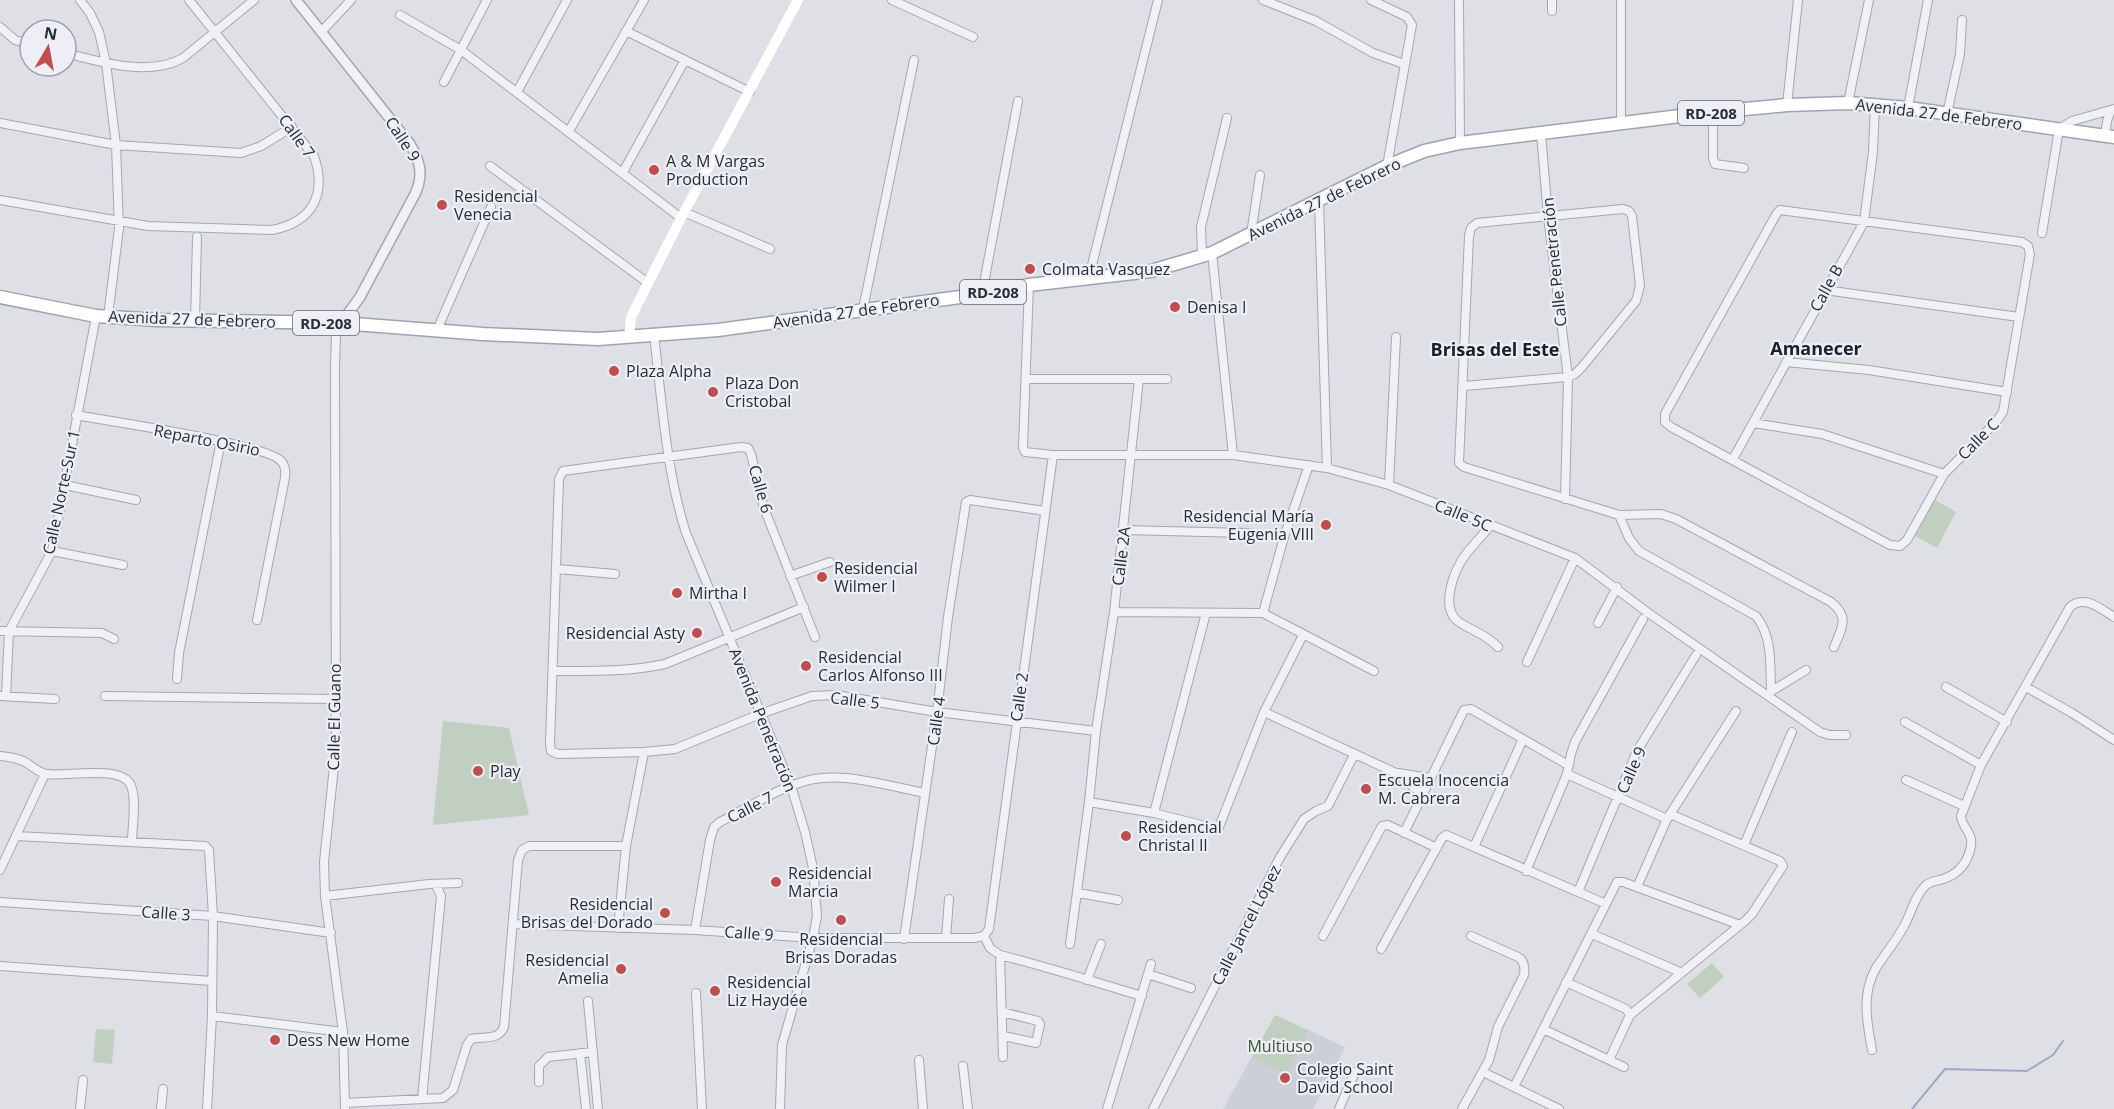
<svg xmlns="http://www.w3.org/2000/svg" width="2114" height="1109" viewBox="0 0 2114 1109" font-family="'Open Sans',sans-serif">
  <style>
    .built { fill: #cccfd7 }
    .green { fill: #c1cfc0 }
    .lines { fill: none; stroke-linecap: round; stroke-linejoin: round }
    .stream { stroke: #9ca9c3; stroke-width: 2 }
    .minor-casing { stroke: #a4a7af; stroke-width: 10 }
    .tertiary-casing { stroke: #a4a7af; stroke-width: 12 }
    .primary-casing { stroke: #9ea3b0; stroke-width: 15 }
    .minor { stroke: #f0f1f5; stroke-width: 8 }
    .tertiary { stroke: #f0f1f5; stroke-width: 9 }
    .secondary { stroke: #fff; stroke-width: 10 }
    .primary { stroke: #fff; stroke-width: 12 }
    .poi-dot { fill: #c04e50; stroke: #edeff4; stroke-width: 2 }
    .labels { text-anchor: middle; dominant-baseline: central; stroke-width: 4.5; stroke-linejoin: round; paint-order: stroke }
    .shield { fill: #edeff4; stroke: #646772; stroke-width: 1.5 }
    .shield-label { font-size: 15px; font-weight: bold; fill: #292d3b }
    .street-label { font-size: 16px; fill: #292d3b; stroke: #edeff4 }
    .poi-label { font-size: 16px; fill: #292d3b; stroke: #edeff4; text-anchor: start }
    .park-label { font-size: 16px; fill: #395537; stroke: #edeff4 }
    .neighbourhood-label { font-size: 18px; font-weight: bold; fill: #1b1e2c; stroke: #edeff4 }
  </style>
  <rect width="100%" height="100%" fill="#dee0e6"/>
  <path class="built" d="M1275,1015l70,32 -32,62h-90z"/>
  <path class="green" d="M1935,500l21,12 -19,36 -22,-12z
    M443,721l66,7 20,87 -96,10z
    M1712,963l12,14 -24,21 -13,-14z
    M1275,1015l34,16 -23,43 -34,-17z
    M96,1029l19,1 -3,34 -19,-2z"/>
  <g class="lines">
    <path class="stream" d="M1912,1109l33,-40 82,2 26,-16 10,-14"/>
    <g class="minor-casing">
      <path id="minor" d="M80,0l10,13 9,19 7,31 10,82 3,83 -11,89
        M892,0l81,37
        M1263,0l53,21 57,32 31,11
        M1371,0l36,17 5,8 -25,141
        M1459,0l1,143
        M1552,0v11
        M1621,0v123
        M400,15l61,35 220,168
        M0,27l15,13 15,4
        M322,31l29,-31
        M626,31l124,61
        M66,53c35,9 84,24 117,5l71,-58
        M444,82l43,-82
        M517,92l50,-92
        M1848,103l21,-103
        M1787,105l11,-105
        M1908,108l20,-108
        M1713,112v46l2,6 29,4
        M1947,114l13,-60 2,-34
        M0,123l116,22 125,8 20,-7 31,-19
        M569,131l75,-131
        M1541,133l7,84 20,160 -3,122
        M2105,136l2,-15 4,-11
        M490,166l158,117
        M623,172l62,-112
        M0,200l148,26 124,4c41,-8 55,-36 42,-74l-125,-156
        M1319,201l8,267
        M1780,210l242,32 6,4 2,8 -27,158 -7,10 -52,52 -37,66 -7,6 -10,-1 -219,-118 -6,-5v-8l112,-201z
        M684,212l86,37
        M2042,233l17,-104 13,-8 42,-12
        M1251,234l9,-59
        M1212,253l21,202
        M1202,256l-1,-29 26,-109
        M1089,277l69,-277
        M1029,285l-6,162 2,5 28,3h180l94,13 62,17 186,73 72,54 173,120 9,3h17
        M1825,290l194,27
        M982,294l36,-193
        M863,309l51,-249
        M195,321l2,-84
        M341,323l-5,11 -1,32 1,381 -12,115 1,34 18,136 2,77
        M437,330l54,-123
        M654,335c8,67 12,135 32,198l105,253 14,46 8,36 4,48 -4,22 -31,107 -2,64
        M1786,362l83,8 138,22
        M1026,379h141
        M1464,386l104,-9 7,-3 7,-7 54,-66 4,-15 -8,-70 -3,-5 -6,-2 -146,14 -6,5 -2,8 -10,227 5,4 155,48 42,-1 15,5 155,83c19,15 11,26 3,45
        M76,415c31,6 191,29 205,46 6,6 5,14 3,22l-27,137
        M1753,423l69,11 122,40
        M1733,459l131,-237 9,-70 2,-48
        M65,485l71,15
        M1389,485l7,-148
        M1619,515l10,23 10,13 117,65c17,21 14,50 15,75
        M1490,526c-8,10 -17,19 -24,28 -12,16 -27,54 -7,68 13,9 27,12 39,25
        M1124,530l121,3 39,4
        M52,551l71,14
        M557,569l58,5
        M790,576l40,-14
        M1114,612l149,1 111,58
        M1263,613l21,-76 25,-72
        M1598,623l19,-36
        M0,631l102,2 12,6
        M815,637l-51,-129 -13,-54 -3,-6 -7,-1 -178,24 -4,8 -9,264 1,8 7,3 86,-2 31,-3 85,-35 52,-18 24,-1 101,17 159,19
        M1527,662l48,-104
        M553,671c38,0 75,1 112,-7l139,-57
        M177,679l2,-26 42,-212
        M1946,687l61,35
        M2026,687l46,26 42,27
        M1770,692l36,-22
        M0,696l55,3
        M6,696l3,-65 43,-80 44,-235
        M105,696l230,3
        M1264,712l132,61 26,21
        M1905,722l76,43
        M0,756c9,1 19,2 27,7 7,5 12,10 20,11 19,3 76,-10 84,12 6,13 1,41 1,56
        M1398,773l32,5
        M1567,774l100,45
        M1906,780l58,26
        M1089,802l65,11 59,15 6,-1 45,-115 39,-77
        M1154,813l52,-200
        M1404,833l60,-123 7,-1 97,56
        M17,836l188,10 4,4 4,66 -1,100 -5,93
        M1744,845l48,-113
        M1474,847l49,-108
        M0,870l45,-96
        M1526,871l41,-97 4,-20 4,-12 68,-123
        M1637,887l30,-68 69,-108
        M1578,892l59,-141 59,-96
        M1078,893l40,7
        M325,896l104,-12 29,-1
        M0,902l213,14 118,17
        M513,924l182,6 118,8h161l10,-2
        M618,928l8,-82 18,-94
        M695,930l15,-90 4,-13 6,-5c30,-15 69,-42 103,-44 31,-3 70,9 102,15
        M1592,934l88,38
        M984,936l5,-7 64,-474
        M984,936l6,12 10,7c48,12 94,27 142,41
        M1323,936l59,-110 6,-1 49,23
        M946,938l3,-39
        M904,939l33,-227 11,-95 18,-115 4,-2 75,11
        M1070,944l19,-142 7,-71 18,-119 25,-233
        M1381,949l61,-111 4,-3 160,69
        M1000,955l3,102
        M0,966l212,15
        M1148,974l43,14
        M1087,980l14,-36
        M1566,982l60,27 4,6
        M696,993l6,116
        M588,1001l10,108
        M1002,1012l36,9 2,3 -4,19 -32,-7
        M212,1016l131,16
        M1543,1029l81,38
        M1872,1050c-5,-28 -11,-56 4,-82 9,-14 20,-27 28,-42 8,-14 10,-29 22,-41 5,-4 11,-4 17,-6 16,-5 25,-17 28,-33 2,-14 -9,-18 -10,-30l20,-51 89,-158c14,-13 31,2 44,10
        M580,1053l6,56
        M919,1060l4,49
        M1609,1060l21,-45 115,-94 7,-7 31,-48 -3,-5 -110,-47
        M963,1066l5,43
        M1483,1072l76,37
        M539,1082v-16l9,-9 45,-5
        M1514,1087l103,-205h6l117,43
        M422,1099l19,-203 -5,-11
        M345,1103l98,-5 10,-8 14,-45 4,-6c13,-3 27,2 33,-12l14,-167 4,-10 7,-4h97
        M80,1109l3,-29
        M161,1109l2,-20
        M1107,1109l44,-145
        M1153,1109l126,-250 25,-40 12,-8 12,-5 26,-51
        M1339,1109l16,-37
        M1462,1109l27,-49 9,-33 26,-52c1,-7 1,-14 -6,-18l-47,-21"/>
    </g>
    <g class="tertiary-casing">
      <path id="tertiary" d="M296,0l114,144c10,17 14,31 5,50l-55,103 -19,26"/>
    </g>
    <g class="primary-casing">
      <path id="primary" d="M0,297l96,19 61,4 184,3 142,11 115,5 120,-9 264,-36 47,-9 122,-14 61,-18 175,-87 37,-15 36,-8 253,-31 74,-7 61,-2 60,5 206,29"/>
    </g>
    <use href="#minor" class="minor"/>
    <use href="#tertiary" class="tertiary"/>
    <path class="secondary" d="M629,337l2,-20 50,-99 117,-218"/>
    <use href="#primary" class="primary"/>
  </g>
  <g class="poi-dot">
    <circle cx="654" cy="170" r="6"/>
    <circle cx="442" cy="205" r="6"/>
    <circle cx="1030" cy="269" r="6"/>
    <circle cx="1175" cy="307" r="6"/>
    <circle cx="614" cy="371" r="6"/>
    <circle cx="713" cy="392" r="6"/>
    <circle cx="1326" cy="525" r="6"/>
    <circle cx="822" cy="577" r="6"/>
    <circle cx="677" cy="593" r="6"/>
    <circle cx="697" cy="633" r="6"/>
    <circle cx="806" cy="666" r="6"/>
    <circle cx="478" cy="771" r="6"/>
    <circle cx="1366" cy="789" r="6"/>
    <circle cx="1126" cy="836" r="6"/>
    <circle cx="776" cy="882" r="6"/>
    <circle cx="665" cy="913" r="6"/>
    <circle cx="841" cy="920" r="6"/>
    <circle cx="621" cy="969" r="6"/>
    <circle cx="715" cy="991" r="6"/>
    <circle cx="275" cy="1040" r="6"/>
    <circle cx="1285" cy="1078" r="6"/>
  </g>
  <g class="labels">
    <g class="shield">
      <rect x="1678" y="101" width="66" height="24" rx="4.5"/>
      <rect x="960" y="280" width="66" height="24" rx="4.5"/>
      <rect x="293" y="311" width="66" height="24" rx="4.5"/>
    </g>
    <g class="shield-label">
      <text x="1711" y="113">RD-208</text>
      <text x="993" y="292">RD-208</text>
      <text x="326" y="323">RD-208</text>
    </g>
    <g class="street-label">
      <text transform="translate(1939 114) rotate(7)">Avenida 27 de Febrero</text>
      <text transform="translate(297 136) rotate(54)">Calle 7</text>
      <text transform="translate(403 139) rotate(57)">Calle 9</text>
      <text transform="translate(1324 199) rotate(-26)">Avenida 27 de Febrero</text>
      <text transform="translate(1554 262) rotate(-96)">Calle Penetración</text>
      <text transform="translate(1826 288) rotate(-61)">Calle B</text>
      <text transform="translate(856 311) rotate(-8)">Avenida 27 de Febrero</text>
      <text transform="translate(192 319) rotate(2)">Avenida 27 de Febrero</text>
      <text transform="translate(1978 439) rotate(-45)">Calle C</text>
      <text transform="translate(207 440) rotate(11)">Reparto Osirio</text>
      <text transform="translate(761 489) rotate(74)">Calle 6</text>
      <text transform="translate(61 492) rotate(-78)">Calle Norte-Sur 1</text>
      <text transform="translate(1463 515) rotate(22)">Calle 5C</text>
      <text transform="translate(1121 556) rotate(-83)">Calle 2A</text>
      <text transform="translate(1019 697) rotate(-82)">Calle 2</text>
      <text transform="translate(855 700) rotate(7)">Calle 5</text>
      <text transform="translate(334 717) rotate(-89)">Calle El Guano</text>
      <text transform="translate(763 720) rotate(68)">Avenida Penetración</text>
      <text transform="translate(936 721) rotate(-82)">Calle 4</text>
      <text transform="translate(1631 770) rotate(-66)">Calle 9</text>
      <text transform="translate(750 807) rotate(-27)">Calle 7</text>
      <text transform="translate(166 913) rotate(4)">Calle 3</text>
      <text transform="translate(1246 925) rotate(-63)">Calle Jancel López</text>
      <text transform="translate(749 933) rotate(4)">Calle 9</text>
    </g>
    <g class="poi-label">
      <text x="666" y="161">A &amp; M Vargas<tspan x="666" dy="18">Production</tspan></text>
      <text x="454" y="196">Residencial<tspan x="454" dy="18">Venecia</tspan></text>
      <text x="1042" y="269">Colmata Vasquez</text>
      <text x="1187" y="307">Denisa I</text>
      <text x="626" y="371">Plaza Alpha</text>
      <text x="725" y="383">Plaza Don<tspan x="725" dy="18">Cristobal</tspan></text>
      <text x="1314" y="516" text-anchor="end">Residencial María<tspan x="1314" dy="18">Eugenia VIII</tspan></text>
      <text x="834" y="568">Residencial<tspan x="834" dy="18">Wilmer I</tspan></text>
      <text x="689" y="593">Mirtha I</text>
      <text x="685" y="633" text-anchor="end">Residencial Asty</text>
      <text x="818" y="657">Residencial<tspan x="818" dy="18">Carlos Alfonso III</tspan></text>
      <text x="490" y="771">Play</text>
      <text x="1378" y="780">Escuela Inocencia<tspan x="1378" dy="18">M. Cabrera</tspan></text>
      <text x="1138" y="827">Residencial<tspan x="1138" dy="18">Christal II</tspan></text>
      <text x="788" y="873">Residencial<tspan x="788" dy="18">Marcia</tspan></text>
      <text x="653" y="904" text-anchor="end">Residencial<tspan x="653" dy="18">Brisas del Dorado</tspan></text>
      <text x="841" y="939" text-anchor="middle">Residencial<tspan x="841" dy="18">Brisas Doradas</tspan></text>
      <text x="609" y="960" text-anchor="end">Residencial<tspan x="609" dy="18">Amelia</tspan></text>
      <text x="727" y="982">Residencial<tspan x="727" dy="18">Liz Haydée</tspan></text>
      <text x="287" y="1040">Dess New Home</text>
      <text x="1297" y="1069">Colegio Saint<tspan x="1297" dy="18">David School</tspan></text>
    </g>
    <g class="park-label">
      <text x="1280" y="1046">Multiuso</text>
    </g>
    <g class="neighbourhood-label">
      <text x="1816" y="348">Amanecer</text>
      <text x="1495" y="349">Brisas del Este</text>
    </g>
  </g>
  <g transform="translate(48 48) rotate(10)"><circle r="28" fill="#edeff4" stroke="#9fa1aa" stroke-width="1.5"/>
  <path d="M0-4.5L10 22L0 15L-10 22Z" fill="#c04e50"/>
  <text y="-9" font-size="16" font-weight="bold" text-anchor="middle" fill="#292d3b">N</text>
  </g>
</svg>
